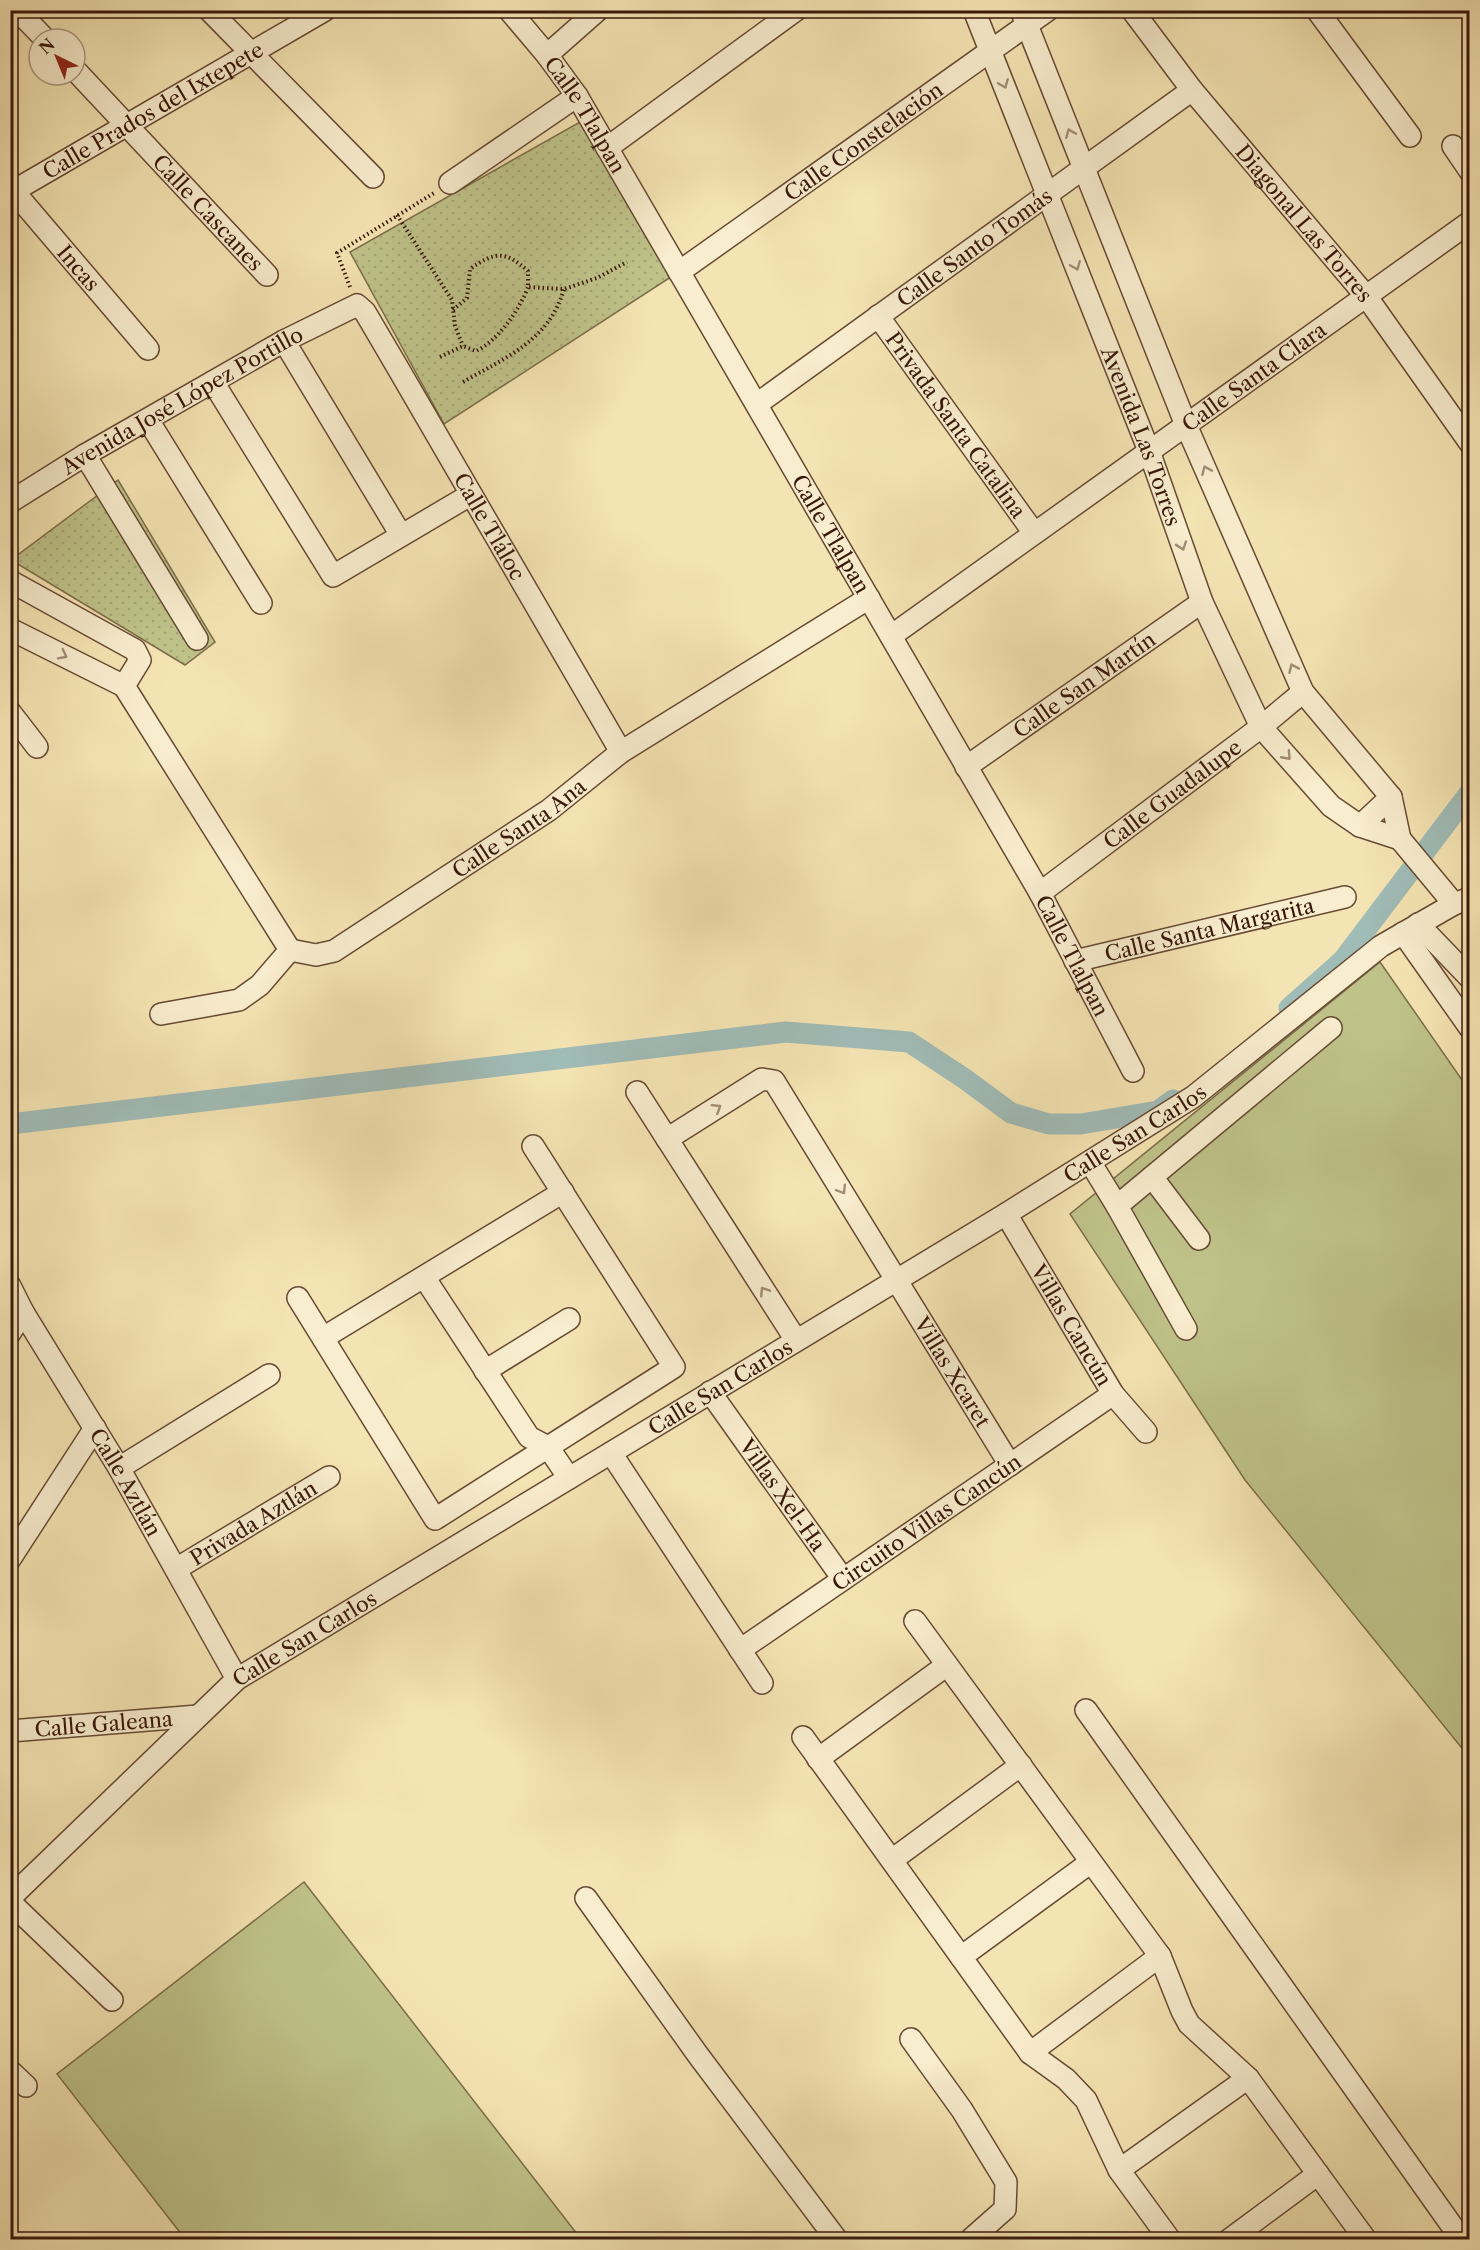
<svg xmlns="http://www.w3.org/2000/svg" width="1480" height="2250" viewBox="0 0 1480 2250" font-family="'Libre Caslon Text',serif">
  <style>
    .park { fill: url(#park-dots); stroke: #7c6d4a; stroke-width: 1.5 }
    .pitch { fill: #bfc38a; stroke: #7c6d4a; stroke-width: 1.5 }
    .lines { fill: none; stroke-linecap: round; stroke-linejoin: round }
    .canal { stroke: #a0bcb7; stroke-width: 21 }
    .minor-casing { stroke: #674a34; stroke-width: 24 }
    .path { stroke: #38170a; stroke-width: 4; stroke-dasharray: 1.5 3; stroke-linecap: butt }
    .minor { stroke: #f8edce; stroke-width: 21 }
    .oneway { stroke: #a28d76 }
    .labels { text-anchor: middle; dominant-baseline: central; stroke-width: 5; stroke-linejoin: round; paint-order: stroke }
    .street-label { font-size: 21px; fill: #38170a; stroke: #f8edce }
  </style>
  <defs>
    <pattern id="park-dots" width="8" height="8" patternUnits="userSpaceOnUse" patternTransform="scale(1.5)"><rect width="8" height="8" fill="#bfc38a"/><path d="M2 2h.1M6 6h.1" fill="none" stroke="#a5a776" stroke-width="1.8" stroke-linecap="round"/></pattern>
  </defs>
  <rect width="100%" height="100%" fill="#f5e4b3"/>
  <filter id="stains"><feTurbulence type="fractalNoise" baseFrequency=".00333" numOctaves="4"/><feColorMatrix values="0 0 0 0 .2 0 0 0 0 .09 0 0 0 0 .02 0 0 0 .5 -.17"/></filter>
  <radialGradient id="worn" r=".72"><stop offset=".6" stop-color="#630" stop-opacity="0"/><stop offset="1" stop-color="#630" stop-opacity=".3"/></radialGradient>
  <path class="park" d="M580,122l94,153 -230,149 -94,-172z
    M118,480l97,162 -30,23 -174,-105z"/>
  <path class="pitch" d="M1380,962l89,128v667l-224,-277 -175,-266z
    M304,1882l277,357h-396l-128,-165z"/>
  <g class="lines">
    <path class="canal" d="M1289,1008l54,-48 127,-168
      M10,1124l776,-92 123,10 56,37 46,34 38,11h32l77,-13 15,-11"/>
    <g class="minor-casing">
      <g id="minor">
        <path d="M17,10l28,29"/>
        <path d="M209,10l164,167"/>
        <path id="s1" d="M509,10l38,45 30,41 463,797 93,178"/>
        <path id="s2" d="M974,10l175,441 53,151 59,125 70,79 29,20 40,13"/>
        <path d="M1021,10l165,415 117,267 88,105 9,42 54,65 16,-6"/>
        <path id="s3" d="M1132,10l60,80 174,206 104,147"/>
        <path d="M1317,10l93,126"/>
        <path d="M547,55l51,-45"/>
        <path id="s4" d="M75,70l192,205"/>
        <path d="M1453,146l17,25"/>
        <path d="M607,148l189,-138"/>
        <path d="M450,183l127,-87"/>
        <path id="s5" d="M10,187l138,162"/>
        <path id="s6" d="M10,193l315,-183"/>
        <path id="s7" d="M679,272l369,-262"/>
        <path id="s8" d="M878,316l156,217"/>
        <path d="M284,341l117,194"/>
        <path d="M213,382l120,194 137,-81"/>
        <path id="s9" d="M757,404l435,-314"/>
        <path d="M148,420l113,183"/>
        <path d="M85,455l112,184"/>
        <path id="s10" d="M10,502l75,-47 199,-114 73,-36 8,7c86,146 170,293 256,440"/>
        <path d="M10,581l125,69 5,10 -16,26 -114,-57"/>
        <path id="s11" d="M891,636l579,-414"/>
        <path d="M124,686l166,264"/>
        <path d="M10,712l27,35"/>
        <path id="s12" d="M966,767l236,-165"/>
        <path d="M1360,826l31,-29"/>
        <path id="s13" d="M1040,893l221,-166 42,-35"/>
        <path d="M1418,924l52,54"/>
        <path d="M1403,933l67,95"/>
        <path id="s14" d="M1075,961l270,-64"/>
        <path id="s15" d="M161,1014l78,-14 21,-15 30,-35 26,5 18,-4 215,-141 72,-58 248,-154"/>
        <path d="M637,1092l159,248"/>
        <path id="s16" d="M667,1139l95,-60 12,2 236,384"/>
        <path d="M1090,1162l27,44"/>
        <path d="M1152,1177l47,62"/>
        <path id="s17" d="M1006,1214l107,180 33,38"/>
        <path d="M424,1277l105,160 19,10 21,31"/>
        <path id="s18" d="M10,1286l13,26 96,156 118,211"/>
        <path d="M298,1298l137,221 239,-152 -141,-221"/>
        <path d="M1186,1329l-69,-123 214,-178"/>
        <path d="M10,1333l13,-21"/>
        <path d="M323,1338l240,-146"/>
        <path d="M485,1371l84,-52"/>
        <path id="s19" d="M710,1392l133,187"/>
        <path d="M611,1453l151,230"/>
        <path d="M119,1468l150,-93"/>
        <path d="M10,1559l85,-131"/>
        <path id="s20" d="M176,1569l153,-92"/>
        <path d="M915,1621l245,335 22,55 7,13 59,54 118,162"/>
        <path id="s21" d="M740,1650l373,-256"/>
        <path d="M1086,1710l376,530"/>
        <path id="s22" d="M10,1731l188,-15"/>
        <path d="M803,1737l227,316 36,26 20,21 33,70 51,70"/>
        <path d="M818,1759l129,-94"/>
        <path d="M892,1860l129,-95"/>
        <path id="s23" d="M10,1898l227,-219 769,-465 187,-117 188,-151 73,-42"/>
        <path d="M586,1898l112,157 139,185"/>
        <path d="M10,1902l102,98"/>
        <path d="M961,1957l130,-95"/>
        <path d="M911,2039l51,71 44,72 -1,27 -35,31"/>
        <path d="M1030,2053l130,-97"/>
        <path d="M10,2071l16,15"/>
        <path d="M1119,2170l129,-92"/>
        <path d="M1229,2240l89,-66"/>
      </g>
    </g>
    <path class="path" d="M397,215l55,85 3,26 8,20
      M350,287l-13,-34 97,-60
      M453,310l14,-12 3,-29c24,-17 35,-19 58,2v16l36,2 33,-11 30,-16
      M440,357l23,-11 13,5c22,-10 44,-42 52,-64
      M463,382c43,-25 86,-41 101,-93"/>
    <use href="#minor" class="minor"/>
  </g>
  <defs><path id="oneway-chevron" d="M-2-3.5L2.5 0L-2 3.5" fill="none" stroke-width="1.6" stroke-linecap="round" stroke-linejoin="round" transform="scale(1.5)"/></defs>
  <g class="oneway">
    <use href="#oneway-chevron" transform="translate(1004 84) rotate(68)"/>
    <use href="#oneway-chevron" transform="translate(1070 133) rotate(-112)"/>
    <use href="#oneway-chevron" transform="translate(1076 266) rotate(68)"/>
    <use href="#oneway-chevron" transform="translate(1206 470) rotate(-114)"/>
    <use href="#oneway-chevron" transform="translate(1182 546) rotate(71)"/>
    <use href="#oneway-chevron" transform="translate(63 655) rotate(27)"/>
    <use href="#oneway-chevron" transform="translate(1293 668) rotate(-114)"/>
    <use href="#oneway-chevron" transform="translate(1287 756) rotate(48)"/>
    <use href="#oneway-chevron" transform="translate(717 1108) rotate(-32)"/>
    <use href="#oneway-chevron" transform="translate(842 1190) rotate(58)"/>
    <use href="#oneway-chevron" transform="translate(764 1291) rotate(-123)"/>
  </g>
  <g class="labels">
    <g class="street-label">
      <text stroke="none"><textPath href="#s6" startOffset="165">Calle Prados del Ixtepete</textPath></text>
      <text stroke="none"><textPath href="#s1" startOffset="130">Calle Tlalpan</textPath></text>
      <text stroke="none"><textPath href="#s7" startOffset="226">Calle Constelación</textPath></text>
      <text stroke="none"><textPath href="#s4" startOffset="195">Calle Cascanes</textPath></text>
      <text stroke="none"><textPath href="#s3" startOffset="274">Diagonal Las Torres</textPath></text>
      <text stroke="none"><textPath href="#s9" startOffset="268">Calle Santo Tomás</textPath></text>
      <text stroke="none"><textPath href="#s5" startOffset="106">Incas</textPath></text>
      <text stroke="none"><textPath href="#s11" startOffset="446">Calle Santa Clara</textPath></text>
      <text stroke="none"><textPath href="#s10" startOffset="200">Avenida José López Portillo</textPath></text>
      <text stroke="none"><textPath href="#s8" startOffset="134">Privada Santa Catalina</textPath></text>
      <text stroke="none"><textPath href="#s2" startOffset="458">Avenida Las Torres</textPath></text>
      <text stroke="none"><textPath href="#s10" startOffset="658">Calle Tláloc</textPath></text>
      <text stroke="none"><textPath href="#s1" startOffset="616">Calle Tlalpan</textPath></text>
      <text stroke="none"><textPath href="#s12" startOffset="144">Calle San Martín</textPath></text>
      <text stroke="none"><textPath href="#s13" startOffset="165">Calle Guadalupe</textPath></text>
      <text stroke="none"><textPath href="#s15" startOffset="418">Calle Santa Ana</textPath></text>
      <text stroke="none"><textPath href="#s14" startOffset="138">Calle Santa Margarita</textPath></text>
      <text stroke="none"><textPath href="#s1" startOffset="1102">Calle Tlalpan</textPath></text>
      <text stroke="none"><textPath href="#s23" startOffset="1366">Calle San Carlos</textPath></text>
      <text stroke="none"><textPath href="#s17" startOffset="129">Villas Cancún</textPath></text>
      <text stroke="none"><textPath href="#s16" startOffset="466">Villas Xcaret</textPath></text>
      <text stroke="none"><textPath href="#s23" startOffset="880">Calle San Carlos</textPath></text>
      <text stroke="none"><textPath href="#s18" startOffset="228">Calle Aztlán</textPath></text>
      <text stroke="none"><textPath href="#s19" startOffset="126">Villas Xel-Ha</textPath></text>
      <text stroke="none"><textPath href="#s21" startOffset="226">Circuito Villas Cancún</textPath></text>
      <text stroke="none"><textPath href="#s20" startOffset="90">Privada Aztlán</textPath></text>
      <text stroke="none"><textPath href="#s23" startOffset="394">Calle San Carlos</textPath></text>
      <text stroke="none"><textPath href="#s22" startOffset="94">Calle Galeana</textPath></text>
    </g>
  </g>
  <rect width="1480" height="2250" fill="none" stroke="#f5e4b3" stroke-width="36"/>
  <rect x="12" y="12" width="1456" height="2226" fill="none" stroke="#38170a" stroke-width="3"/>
  <rect x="18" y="18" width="1444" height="2214" fill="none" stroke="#38170a" stroke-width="1.5"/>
  <g transform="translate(57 57) rotate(317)"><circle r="28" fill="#f8edce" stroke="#ab9780" stroke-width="1.5"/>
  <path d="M0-4.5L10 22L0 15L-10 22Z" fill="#8f2418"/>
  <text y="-9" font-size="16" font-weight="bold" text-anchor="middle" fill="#38170a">N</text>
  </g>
  <rect width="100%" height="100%" filter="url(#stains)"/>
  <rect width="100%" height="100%" fill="url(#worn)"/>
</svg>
